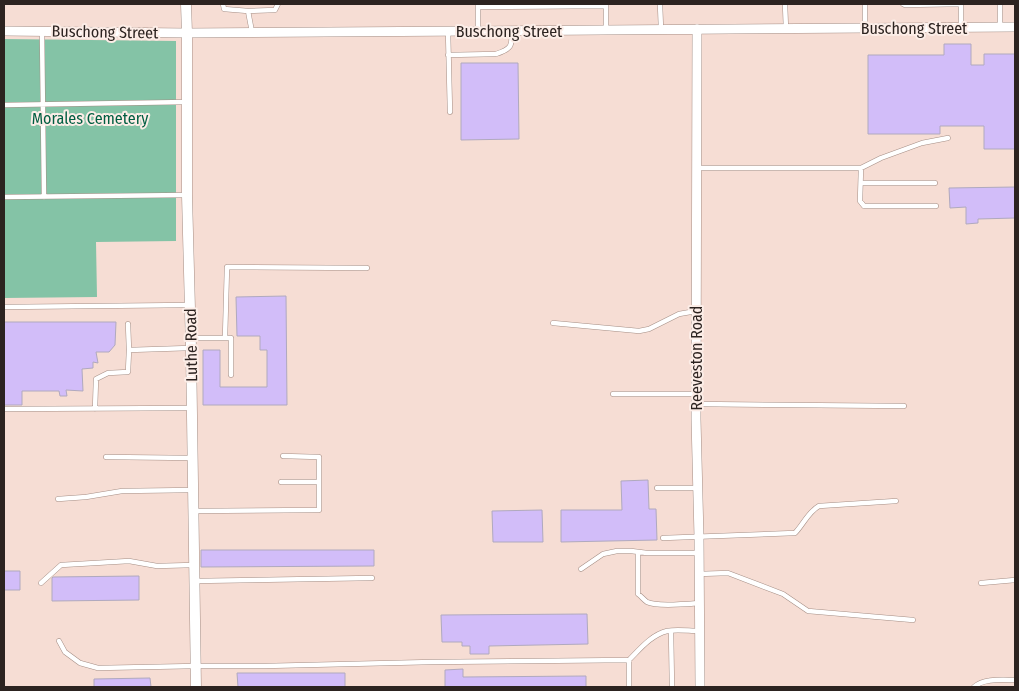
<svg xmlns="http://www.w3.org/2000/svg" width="1019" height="691" viewBox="0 0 1019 691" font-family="'Fira Sans Condensed',sans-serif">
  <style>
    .green { fill: #84c3a6 }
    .building { fill: #d2bdf9; stroke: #b0a9be }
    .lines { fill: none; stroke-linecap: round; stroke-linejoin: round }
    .service-casing { stroke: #a58e85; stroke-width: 5.5 }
    .minor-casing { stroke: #a58e85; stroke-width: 10 }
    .tertiary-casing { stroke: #a58e85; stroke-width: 11 }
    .service { stroke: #fff; stroke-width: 4.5 }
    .minor { stroke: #fff; stroke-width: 9 }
    .tertiary { stroke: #fff; stroke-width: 10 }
    .labels { text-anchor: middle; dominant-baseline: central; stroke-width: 4; stroke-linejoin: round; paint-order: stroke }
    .street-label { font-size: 16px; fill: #2c2320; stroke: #fcede7 }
    .park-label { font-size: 16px; fill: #005e41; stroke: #fcede7 }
  </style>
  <rect width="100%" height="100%" fill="#f6ddd4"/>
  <path class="green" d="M4,39l172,2v200l-80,1 1,55 -93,1z"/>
  <path class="building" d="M944,44h27v21h13v-11h31v95h-31v-23h-44v8h-72v-79h76z
    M461,63h57l1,76 -58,1z
    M1015,187v31l-37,1v4l-12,1v-17l-16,1 -1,-20z
    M286,296l1,109h-84v-55h17v37h47v-37h-7v-14h-23l-1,-39z
    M4,322h112l-1,23 -6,7h-13l2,11 -5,-1v6l-11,1 1,22 -17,-1 1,6h-7l-1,-5h-37v14h-18z
    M648,480l1,29h7l1,31 -96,2v-32h61l-1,-29z
    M542,510l1,32h-50l-1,-31z
    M201,550h173v16l-173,1z
    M4,571h16v19h-16z
    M139,576v24l-87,1v-23l1,-1z
    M587,614l1,30 -99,2v8h-19v-8h-8v-4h-20l-1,-27z
    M463,669v8l123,-1v11h-141v-17z
    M237,673h108v14h-107z
    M150,678l1,9h-57v-8z"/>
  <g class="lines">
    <g class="service-casing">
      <path id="service" d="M223,4l1,5 24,2 27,-1 3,-6
        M478,4v27
        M606,4v26
        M660,4l1,25
        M785,4l1,25
        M865,4v24
        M903,4l2,1 56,-1
        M1000,4v23
        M478,7l128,-1
        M248,11l4,21
        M961,27v-23
        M448,31l2,81
        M42,32l2,165
        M448,55l48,-1c15,-5 17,-8 15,-23
        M4,105l183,-3
        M697,168h164l20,-10 41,-15 26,-5
        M861,168l-1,33 4,5h72
        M861,183h74
        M4,197l183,-2
        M4,307l185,-2
        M553,323l86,8 10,-2 30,-15 17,-3
        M128,324l1,26
        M191,338h40v37
        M225,338l2,-71 140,1
        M613,394h83
        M696,404l208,2
        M4,409l188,-1
        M95,409l1,-30 12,-6 20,-1 1,-22 61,-2
        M106,457l86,1
        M281,482h38
        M657,488h40
        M58,499l28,-2 36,-6 70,-1
        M194,511l125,-1v-53l-36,-1
        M663,538l132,-5c8,-8 13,-21 24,-27l77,-5
        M638,552v42c3,2 6,6 9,8 10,5 40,2 52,1
        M581,569l22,-15 14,-3h14l16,2h52
        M699,574l29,-1 55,21 25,17 105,9
        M195,581l177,-3
        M41,583l20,-18 68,-4 28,5 36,-1
        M981,583l34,-3
        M671,631l1,56
        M59,641l6,11 15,11 18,5 98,-2h69l167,-4 197,-2c11,-11 22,-25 38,-29 10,-2 22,0 32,0
        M629,660v27
        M974,687c10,-9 28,-7 41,-7"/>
    </g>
    <g class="minor-casing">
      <path id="minor" d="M697,29l-1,390 3,118 1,150
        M4,31l183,2 828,-6"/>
    </g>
    <g class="tertiary-casing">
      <path id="tertiary" d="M186,4l1,29v162l4,153 5,339"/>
    </g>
    <use href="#service" class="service"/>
    <use href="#minor" class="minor"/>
    <use href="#tertiary" class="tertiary"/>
  </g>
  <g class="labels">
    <g class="street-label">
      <text x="914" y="28">Buschong Street</text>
      <text x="509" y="31">Buschong Street</text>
      <text transform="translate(105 32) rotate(1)">Buschong Street</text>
      <text transform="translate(191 345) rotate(-91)">Luthe Road</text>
      <text transform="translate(696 358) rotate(-90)">Reeveston Road</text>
    </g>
    <g class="park-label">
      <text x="90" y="118">Morales Cemetery</text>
    </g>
  </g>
  <rect width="1019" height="691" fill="none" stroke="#2c2320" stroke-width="10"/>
</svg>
